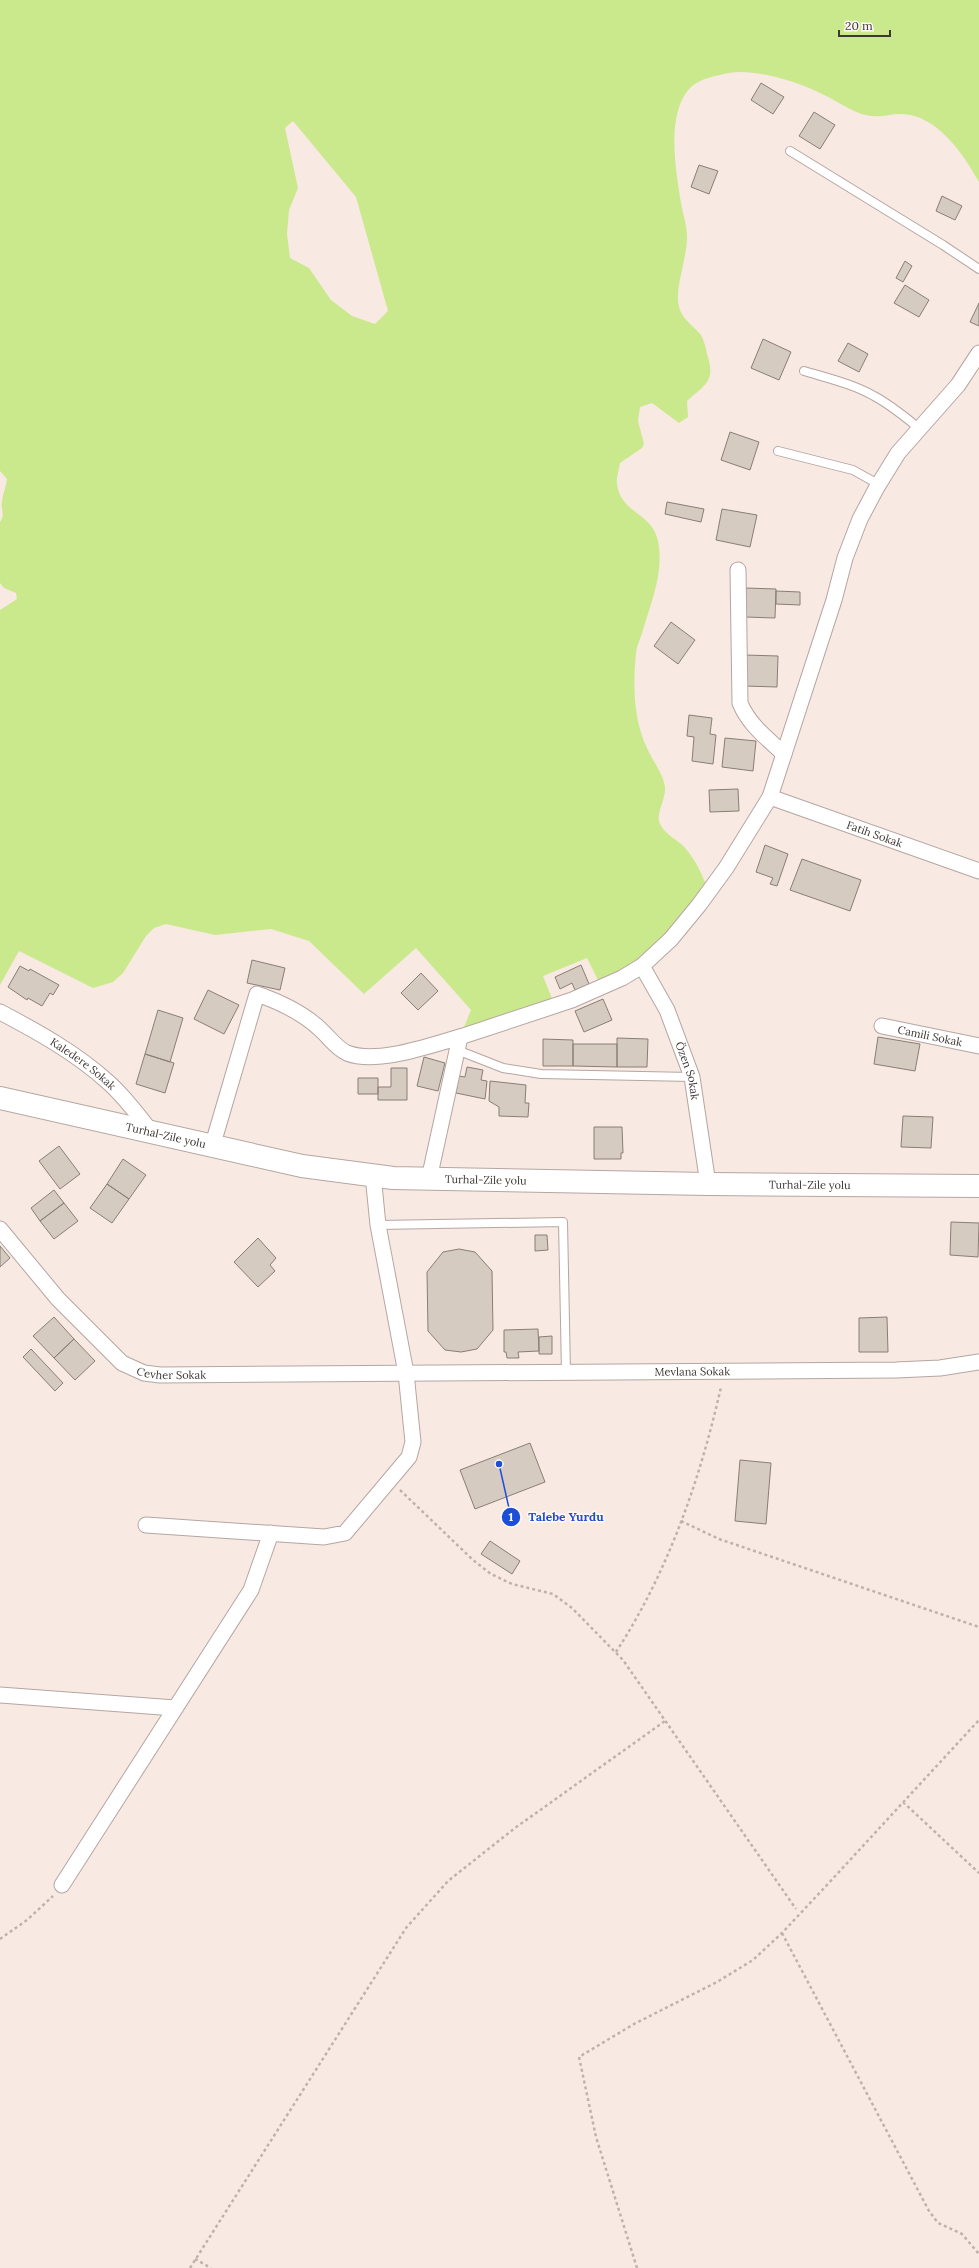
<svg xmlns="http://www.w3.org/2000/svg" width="979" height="2268" viewBox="0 0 979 2268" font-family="Lora,serif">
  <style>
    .green { fill: #cae98d; fill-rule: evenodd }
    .building { fill: #d6cbc1; stroke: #897e75 }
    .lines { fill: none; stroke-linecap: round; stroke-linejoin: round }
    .lane-casing { stroke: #b5a6a1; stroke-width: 10 }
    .street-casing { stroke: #b5a6a1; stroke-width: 17 }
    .primary-casing { stroke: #b5a6a1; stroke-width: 24 }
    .path { stroke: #bfb2ad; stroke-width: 2.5; stroke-dasharray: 3 3; stroke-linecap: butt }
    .lane { stroke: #fff; stroke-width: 8 }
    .street { stroke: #fff; stroke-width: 15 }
    .primary { stroke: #fff; stroke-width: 22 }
    .labels { text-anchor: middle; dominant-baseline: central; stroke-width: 3; stroke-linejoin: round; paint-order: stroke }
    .street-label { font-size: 11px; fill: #3d3735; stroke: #fff9f6 }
    .leader { fill: none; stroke: #1d4ed8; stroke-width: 1.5 }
    .callout-dot { fill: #1d4ed8; stroke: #fff9f6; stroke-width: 1.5 }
    .mark-label { font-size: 12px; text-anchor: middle; font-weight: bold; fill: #fff }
    .callout-label { font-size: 12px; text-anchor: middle; font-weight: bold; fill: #1d4ed8; stroke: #fff9f6; stroke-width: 3; stroke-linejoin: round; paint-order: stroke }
  </style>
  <rect width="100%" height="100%" fill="#f9e9e3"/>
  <path class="green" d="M0,0h979v182c-16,-29 -44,-70 -81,-68 -6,0 -11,2 -17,2 -22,2 -36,-11 -55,-20 -24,-13 -70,-28 -97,-23 -11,2 -30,6 -38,14 -26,26 -15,84 -10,116 2,11 6,23 6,34 0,20 -10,45 -9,63 1,18 13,23 23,35 3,5 5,14 6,19 9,27 -1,30 -20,47l1,16 -9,6 -27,-20 -12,4 -2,14 6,23 -2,4 -22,15c-1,7 -4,15 -3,21 4,30 35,28 41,57 6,31 -6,59 -15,89 -2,7 -6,15 -7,23 -3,31 -3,66 11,95 5,12 16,25 18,39 1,13 -10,27 -5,37 6,12 19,16 26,25 11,13 17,28 23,43l-38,47 -69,49 -15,-30 -44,18 12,30 -95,31 11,-27 -55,-62 -52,46 -55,-53 -38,-12 -56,6 -49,-11 -12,4 -8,8 -23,37 -10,9 -20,6 -74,-37 -19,34v-375l17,-11 -1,-6 -12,-5 -4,-5v-61c6,-8 0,-13 2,-21 1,-8 4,-14 5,-22l-7,-8zM293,121l63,76 32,114 -13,13 -23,-8 -21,-16 -22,-32 -19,-10 -3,-24 2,-24 9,-22 -13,-60z"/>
  <path class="building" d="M761,83l23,14 -11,17 -22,-14z
    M814,112l21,13 -15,24 -21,-13z
    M699,165l19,6 -9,23 -18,-7z
    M942,196l20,10 -7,14 -19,-9z
    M905,261l7,5 -9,16 -7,-4z
    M905,285l24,15 -10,17 -25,-14z
    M979,303v23l-9,-4z
    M763,339l28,13 -12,28 -28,-12z
    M848,343l20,11 -9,18 -21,-11z
    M730,432l29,10 -9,28 -29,-10z
    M667,502l37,7 -3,13 -36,-8z
    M722,509l35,6 -7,32 -34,-7z
    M746,588l30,1 -1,29 -30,-1z
    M776,591l24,1v13l-24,-1z
    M671,622l24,18 -17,24 -24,-18z
    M745,655l33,1 -1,31 -33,-1z
    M689,715l23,3 -2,16 6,1 -3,29 -21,-3 2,-24 -7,-1z
    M725,738l31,3 -3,30 -31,-4z
    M738,789l1,22 -29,1 -1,-22z
    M765,845l23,9 -11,32 -7,-2 3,-6 -17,-6z
    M802,859l59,21 -11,31 -60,-21z
    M252,960l33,8 -5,22 -33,-7z
    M581,965l8,19 -14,6 -3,-7 -12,6 -5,-12z
    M20,966l9,5 1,-2 29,16 -6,10 -3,-2 -8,13 -14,-8 -1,2 -19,-13z
    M421,973l17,18 -20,19 -17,-17z
    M208,990l31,15 -15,29 -30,-15z
    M603,999l9,21 -28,12 -9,-21z
    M158,1010l25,8 -13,44 -25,-8z
    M878,1037l42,7 -5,27 -41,-7z
    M617,1038l31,1 -1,28h-30z
    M543,1039l30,1v26h-30z
    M573,1044h44v23l-44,-1z
    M145,1054l29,9 -9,30 -29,-9z
    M424,1057l21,6 -7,28 -21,-5z
    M467,1067l16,3 -2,10 6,1 -2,18 -29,-6 3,-17 6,1z
    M391,1068h16v32h-29v-13h13z
    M358,1078h20v16h-20z
    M490,1081l36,4 -1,18h4l-1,14 -29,-1v-9l-10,-6z
    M903,1116l30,1 -2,31 -30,-1z
    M594,1127h28l1,26h-2v6h-27z
    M59,1146l21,28 -20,15 -21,-28z
    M123,1159l23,16 -17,24 -22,-15z
    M107,1184l22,15 -17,24 -22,-15z
    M54,1190l10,13 -24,18 -9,-13z
    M64,1203l14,18 -24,18 -14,-18z
    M951,1222l28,1 -1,34 -28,-2z
    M535,1235h12l1,15 -13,1z
    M258,1238l18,20 -6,7 5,6 -17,16 -24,-25z
    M0,1246l10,12 -10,9z
    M459,1249l16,3 17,19 1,59 -16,19 -16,3 -16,-2 -17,-19 -1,-59 16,-20z
    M54,1317l20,22 -20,19 -21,-22z
    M887,1317l1,35h-29v-34z
    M538,1329l1,22 -21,1 1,6h-12l-1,-6h-2v-22z
    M552,1336v18h-13v-17z
    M74,1339l21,22 -20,19 -21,-22z
    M31,1349l32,34 -8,8 -32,-34z
    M530,1443l15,39 -70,27 -15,-39z
    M740,1460l31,3 -5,61 -31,-3z
    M490,1541l30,20 -8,13 -31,-20z"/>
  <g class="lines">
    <g class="lane-casing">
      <path id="lane" d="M790,151l153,94 36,24
        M804,371c23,7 49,13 70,25 17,9 31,21 46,33
        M778,451l75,19 25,14
        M457,1050l46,18 38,6 151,3
        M378,1225l185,-3 3,150"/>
    </g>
    <g class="street-casing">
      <g id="street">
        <path d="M738,570l2,133c9,22 27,35 44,51"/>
        <path id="s1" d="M770,797l209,74"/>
        <path id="s2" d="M642,966l25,44 25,67 16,107"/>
        <path id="s3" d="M0,1012c38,20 76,41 108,70 17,15 31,34 44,51"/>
        <path id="s4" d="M882,1026l97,20"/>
        <path d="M212,1147l45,-153c23,8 45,18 63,35 9,8 16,19 27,24 30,12 84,-8 113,-16"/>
        <path d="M429,1179l31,-142 112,-37 50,-22 20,-12 29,-27 28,-34 27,-37 44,-71 64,-197 11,-42 15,-39 17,-32 21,-34 60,-68 21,-32"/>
        <path id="s5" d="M0,1229l58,70 64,64 22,10 16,2 736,-5 44,-2 39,-6"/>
        <path d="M146,1525l178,12 21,-4 64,-76 4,-15 -7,-69 -28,-148 -5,-50"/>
        <path d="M0,1695l175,13"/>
        <path d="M62,1885l189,-295 20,-57"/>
      </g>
    </g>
    <g class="primary-casing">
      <g id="primary">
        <path id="s6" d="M0,1098l302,68 91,12 315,6 271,2"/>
      </g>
    </g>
    <path class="path" d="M400,1490l73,70 18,14 21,10 41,10 19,14 51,52 173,249
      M681,1521l38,18 260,88
      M616,1652c52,-80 84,-172 105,-265
      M903,1802l76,71
      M782,1933l147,278 9,12 24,11 17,20
      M0,1939l27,-19 26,-24
      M195,2259l16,9
      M190,2268l216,-340 42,-47 67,-53 150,-107
      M637,2268l-41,-131 -17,-80 55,-33 83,-42 36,-22 29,-27 44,-47 153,-166"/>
    <use href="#lane" class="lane"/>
    <use href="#street" class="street"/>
    <use href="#primary" class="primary"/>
  </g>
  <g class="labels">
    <g class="street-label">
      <text stroke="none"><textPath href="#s1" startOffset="111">Fatih Sokak</textPath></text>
      <text stroke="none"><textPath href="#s4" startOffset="49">Camili Sokak</textPath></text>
      <text stroke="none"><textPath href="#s3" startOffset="98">Kaledere Sokak</textPath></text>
      <text stroke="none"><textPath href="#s2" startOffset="115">Özen Sokak</textPath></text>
      <text stroke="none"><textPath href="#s6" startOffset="170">Turhal-Zile yolu</textPath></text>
      <text stroke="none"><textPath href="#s6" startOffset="494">Turhal-Zile yolu</textPath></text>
      <text stroke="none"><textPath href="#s6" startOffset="818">Turhal-Zile yolu</textPath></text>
      <text stroke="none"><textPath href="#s5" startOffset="754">Mevlana Sokak</textPath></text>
      <text stroke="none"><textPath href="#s5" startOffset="233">Cevher Sokak</textPath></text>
    </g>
  </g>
  <path class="leader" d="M499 1464L511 1517"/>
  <g class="callout-dot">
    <circle cx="499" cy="1464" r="4"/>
    <circle cx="511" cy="1517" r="10"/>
  </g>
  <g class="mark-label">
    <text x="511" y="1521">1</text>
  </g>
  <g class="callout-label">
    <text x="566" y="1521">Talebe Yurdu</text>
  </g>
  <path d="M839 30v6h51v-6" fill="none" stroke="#3d3735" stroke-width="2"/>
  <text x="845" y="30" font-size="12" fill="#3d3735" stroke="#fff9f6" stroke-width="3" paint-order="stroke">20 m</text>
</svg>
